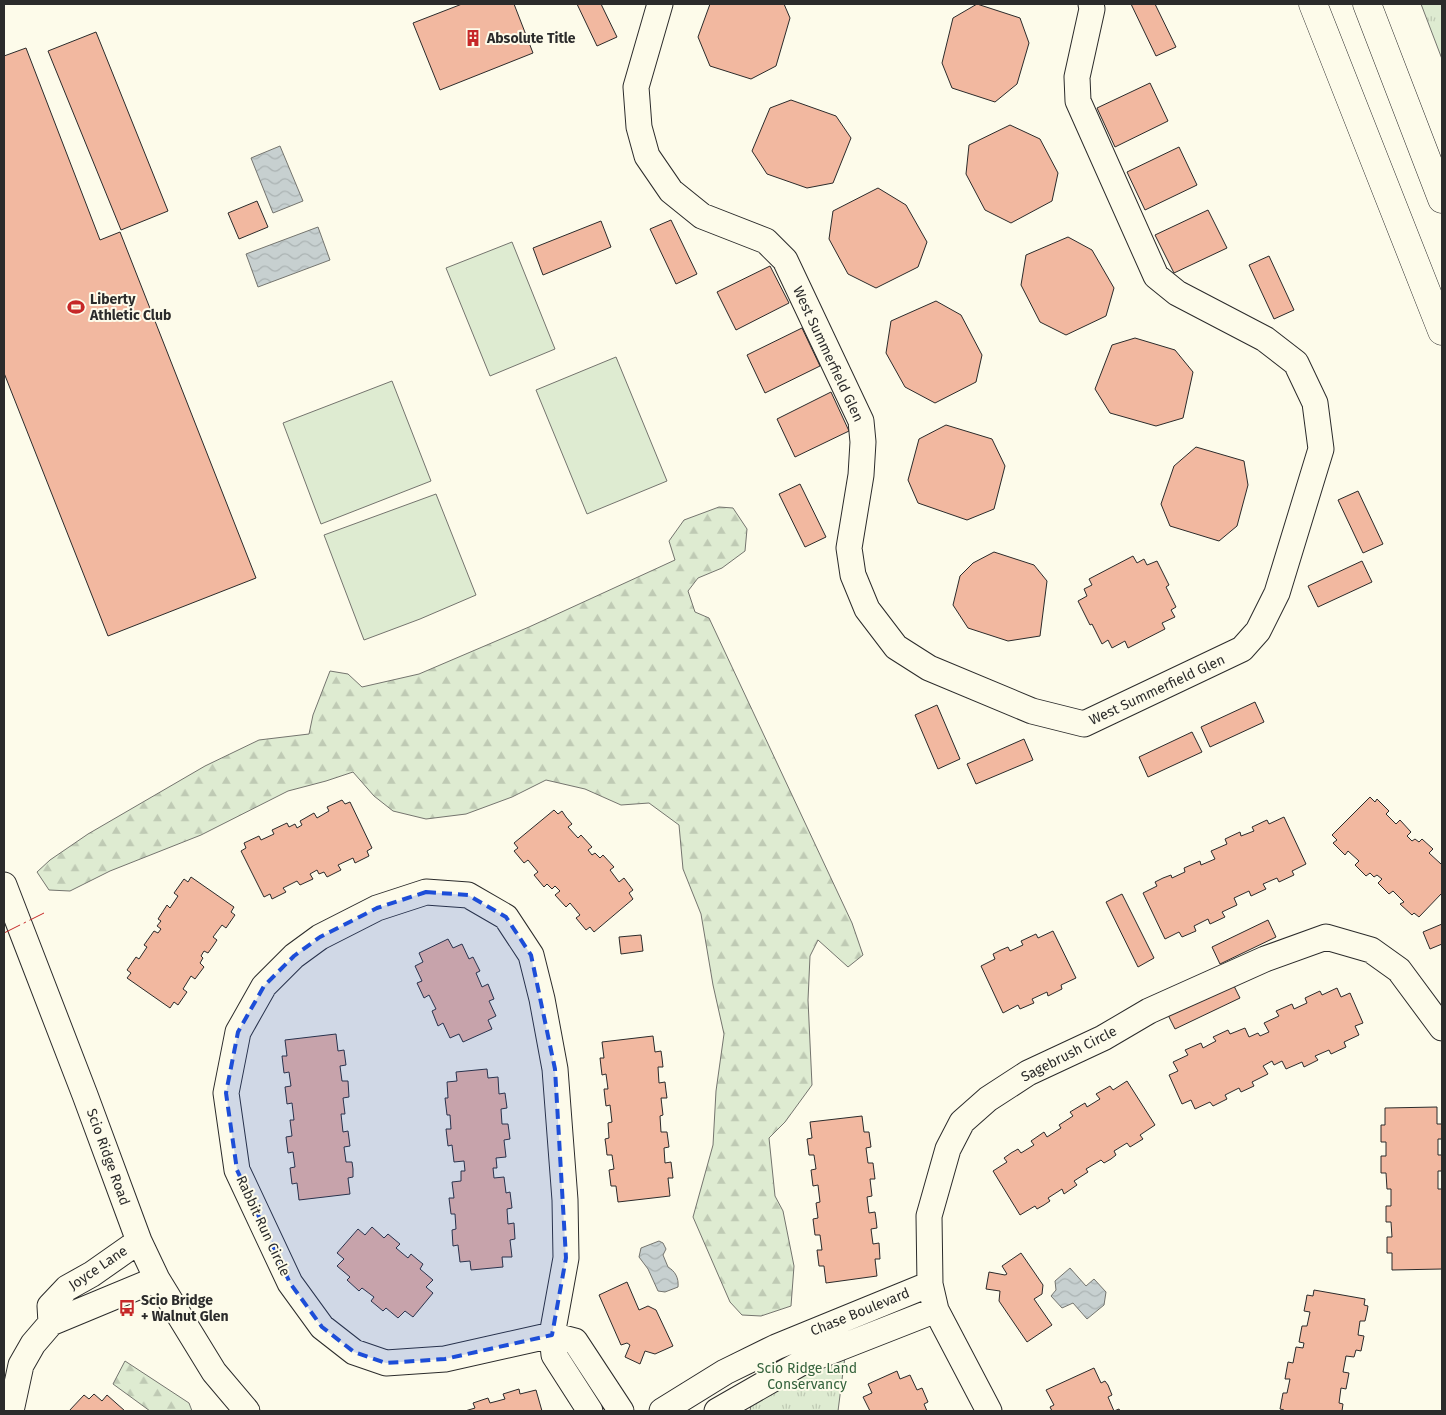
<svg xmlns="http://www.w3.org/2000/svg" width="1446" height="1415" viewBox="0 0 1446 1415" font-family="'Fira Sans',sans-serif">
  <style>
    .forest { fill: url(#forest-firs); stroke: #74746e }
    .park { fill: url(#park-tufts); stroke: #74746e }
    .pitch { fill: #deebd1; stroke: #74746e }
    .water { fill: url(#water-waves); stroke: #74746e }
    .building { fill: #f2b8a0; stroke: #2b2b2b }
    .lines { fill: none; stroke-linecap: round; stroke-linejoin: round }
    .minor-casing { stroke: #2b2b2b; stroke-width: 27 }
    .highway-casing { stroke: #2b2b2b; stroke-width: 29 }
    .minor { stroke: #fdfbea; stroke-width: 25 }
    .highway { stroke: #fdfbea; stroke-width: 28 }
    .power { stroke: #c62828; stroke-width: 1; stroke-dasharray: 18 4 2.5 4; stroke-linecap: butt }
    .marked { fill: #1d4ed8; fill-opacity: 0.2; stroke: #1d4ed8; stroke-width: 4; stroke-dasharray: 10 6; stroke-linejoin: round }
    .labels { text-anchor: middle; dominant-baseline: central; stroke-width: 4; stroke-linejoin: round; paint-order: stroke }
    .poi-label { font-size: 14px; font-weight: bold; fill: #2b2b2b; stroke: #fdfbea; text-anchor: start }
    .street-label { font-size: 14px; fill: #2b2b2b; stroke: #fdfbea }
    .park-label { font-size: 14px; fill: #34623c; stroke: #fdfbea }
  </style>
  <defs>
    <pattern id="forest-firs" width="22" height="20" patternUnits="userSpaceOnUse" patternTransform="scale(1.25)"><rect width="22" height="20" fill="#deebd1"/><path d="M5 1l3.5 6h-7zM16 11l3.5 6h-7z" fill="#bfcab4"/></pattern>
    <pattern id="park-tufts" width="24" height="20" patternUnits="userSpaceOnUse" patternTransform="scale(1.25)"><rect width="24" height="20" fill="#deebd1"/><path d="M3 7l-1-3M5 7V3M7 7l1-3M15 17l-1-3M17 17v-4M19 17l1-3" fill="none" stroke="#bfcab4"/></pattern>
    <pattern id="water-waves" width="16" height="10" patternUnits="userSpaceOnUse" patternTransform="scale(1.25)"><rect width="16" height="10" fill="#c7d0d0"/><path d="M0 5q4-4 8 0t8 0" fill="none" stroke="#abb3b3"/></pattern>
  </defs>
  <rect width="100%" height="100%" fill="#fdfbea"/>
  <path class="forest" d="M719,507l14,1 14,21 -2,22 -23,17 -24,10 -10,13 7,21 14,6 143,305 11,32 -15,12 -30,-27 -8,16 -2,44 4,85 -27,37 -16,16 6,58 8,15 11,55 -3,40 -30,10 -19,-1 -12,-13 -37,-85 20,-72 3,-54 8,-57 -11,-49 -12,-71 -18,-45 -4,-44 -30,-22 -28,2 -36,-16 -39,-9 -34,17 -46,17 -40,5 -33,-8 -19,-15 -21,-24 -27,9 -38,10 -87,44 -91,36 -40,20 -21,-1 -12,-18 13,-12 38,-26 117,-68 54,-26 50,-6 4,-19 17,-44 18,3 14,13 57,-13 110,-47 146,-67 -6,-19 15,-21z
    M125,1361l64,42 3,8h-42l-37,-27z"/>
  <path class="park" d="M1421,4h21v55z
    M849,1325l-11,86h-88l10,-58z"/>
  <path class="pitch" d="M512,242l43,107 -65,27 -44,-108z
    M616,357l51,124 -80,33 -51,-124z
    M392,381l39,100 -110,43 -38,-101z
    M436,494l40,101 -56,24 -56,21 -40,-105z"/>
  <path class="water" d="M280,146l23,55 -30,12 -22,-55z
    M318,227l12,33 -72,27 -12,-33z
    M659,1241l4,2 3,6 -3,6 5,12c7,4 11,11 10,20l-13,5 -7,-1 -10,-22 -9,-12 2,-9z
    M1070,1268l16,18 8,-7 12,13 -2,13 -17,14 -14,-16 -11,5 -11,-12 5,-6 -1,-9z"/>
  <path class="building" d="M462,4h52l19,49 -93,37 -27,-67z
    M577,4h24l16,33 -20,9z
    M710,4h74l6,14 -14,48 -25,13 -41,-13 -12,-29z
    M977,4l43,14 9,25 -12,41 -22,18 -43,-14 -10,-25 11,-45z
    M1131,4h24l21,43 -20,9z
    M96,32l72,179 -47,19 -73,-179z
    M26,48l74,192 20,-8 136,346 -148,58 -104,-263v-317z
    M1150,83l18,38 -53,26 -18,-39z
    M791,100l45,16 15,22 -18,45 -26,5 -40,-14 -15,-23 18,-43z
    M1010,125l30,14 18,34 -6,28 -41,22 -26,-13 -19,-36 3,-29z
    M1179,147l18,38 -52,25 -18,-38z
    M878,188l28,17 21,37 -9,25 -42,21 -28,-14 -19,-35 4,-28z
    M257,201l11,26 -29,12 -11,-26z
    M1208,210l19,38 -53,25 -19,-38z
    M671,220l26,54 -21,10 -26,-55z
    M601,221l10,26 -68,28 -10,-27z
    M1068,237l24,13 22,38 -8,28 -40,19 -26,-13 -19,-37 5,-30z
    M1269,256l25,54 -20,9 -25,-54z
    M770,266l19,37 -53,27 -19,-38z
    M936,301l25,14 21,40 -6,27 -41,21 -30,-16 -19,-34 5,-32z
    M802,328l18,38 -55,27 -18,-38z
    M1135,338l40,12 18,22 -10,46 -27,8 -46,-13 -15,-24 17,-44z
    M831,392l18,39 -54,26 -18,-38z
    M946,425l46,14 13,27 -11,43 -27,11 -49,-17 -10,-23 11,-41z
    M1196,447l48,14 4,24 -11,41 -18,15 -49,-15 -9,-22 13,-38z
    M800,484l26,53 -21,10 -26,-53z
    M1358,491l25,53 -20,9 -25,-53z
    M994,552l40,13 13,16 -7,55 -32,5 -40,-13 -15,-23 7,-29 13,-13z
    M1133,556l4,7 7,-4 3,6 10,-4 12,24 -3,2 10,20 -5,3 4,7 -13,6 3,6 -37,19 -3,-7 -13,7 -4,-8 -6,4 -10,-20 -2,1 -12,-24 9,-5 -3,-7 8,-4 -3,-6z
    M1362,561l10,21 -54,25 -10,-21z
    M1255,702l9,20 -54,25 -9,-20z
    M937,705l23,54 -22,10 -23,-54z
    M1192,732l10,20 -54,25 -9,-20z
    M1024,739l9,21 -57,24 -9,-20z
    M1370,797l5,5 2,-3 12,12 -3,3 10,10 4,-4 11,12 -4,4 5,5 3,-2 4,3 3,-3 11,10 -4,4 12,11 1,-1v30l-23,24 -5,-4 -2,2 -12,-11 4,-2 -11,-11 -4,3 -11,-11 4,-4 -5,-4 -3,2 -4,-4 -4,3 -11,-11 4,-4 -11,-10 -3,4 -12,-12 4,-3 -5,-5z
    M342,800l3,4 5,-2 22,46 -5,3 2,5 -14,7 -2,-5 -15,7 3,5 -14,7 -3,-5 -5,2 -2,-4 -7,4 3,5 -13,6 -3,-4 -14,7 3,4 -14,7 -2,-5 -6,3 -23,-46 5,-3 -2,-5 15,-7 2,4 13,-6 -2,-4 15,-7 2,4 6,-3 2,4 5,-3 -2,-4 14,-8 3,5 12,-7 -2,-4z
    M554,810l4,4 4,-3 4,6 6,7 -4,3 10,11 3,-3 11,12 -4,3 4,5 3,-2 5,5 3,-3 11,12 -4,3 9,12 5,-4 9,12 -4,3 4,6 -39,33 -4,-5 -4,3 -10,-12 4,-3 -10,-12 -4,4 -11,-12 5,-4 -5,-5 -3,3 -5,-5 -3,3 -10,-12 4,-3 -10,-12 -4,3 -10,-12 4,-3 -4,-5z
    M1284,817l22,47 -14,7 2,4 -15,7 -2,-4 -14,6 3,5 -15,7 -2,-5 -15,7 3,7 -15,7 3,5 -15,7 -2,-5 -14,7 2,5 -14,6 -3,-5 -14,7 -22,-46 14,-7 -2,-4 8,-4 8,-3 1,3 13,-6 -1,-4 16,-7 1,4 14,-6 -4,-8 16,-7 -2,-5 15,-7 1,4 13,-5 -2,-4 15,-7 2,4z
    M191,877l43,30 -3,5 4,3 -9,13 -4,-3 -9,12 4,3 -4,6 -5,7 -4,-2 -3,5 2,2 -3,5 4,4 -9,12 -4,-3 -8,13 4,3 -9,13 -4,-3 -4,6 -43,-30 4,-5 -4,-3 9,-13 3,2 8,-12 -3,-2 10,-14 4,2 3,-4 -4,-3 4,-5 -3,-2 9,-14 3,3 8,-12 -4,-3 10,-14 4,3z
    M1122,894l32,64 -16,9 -32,-65z
    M1268,920l8,17 -56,27 -8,-17z
    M1442,924v20l-12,5 -7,-17z
    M1053,931l23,47 -15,7 1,4 -14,7 -1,-4 -15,7 2,4 -14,6 -2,-4 -15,8 -22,-47 14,-7 -2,-5 8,-4 7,-3 2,4 13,-6 -2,-4 15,-7 2,4z
    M641,935l2,16 -22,3 -2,-17z
    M448,939l5,9 9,-4 7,15 4,-2 7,14 -4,2 6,14 6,-3 6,15 -5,2 7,15 -8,4 4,9 -29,13 -4,-8 -9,4 -7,-15 -5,3 -6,-15 4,-2 -7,-14 -5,3 -7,-15 5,-2 -7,-15 8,-4 -4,-9z
    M1232,982l8,16 -65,31 -8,-16z
    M1337,988l4,9 9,-4 13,30 -8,3 4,9 -15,7 2,5 -15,7 -2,-4 -14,6 3,4 -14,7 -2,-5 -16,7 -4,-8 -8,4 -2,-4 -9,5 5,8 -16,8 2,4 -13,6 -2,-4 -14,7 2,4 -14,7 -3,-4 -15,7 -4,-9 -9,4 -13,-29 9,-4 -5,-9 15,-7 -3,-5 16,-7 2,5 13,-7 -3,-4 15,-7 2,4 15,-6 4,9 9,-4 2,3 9,-4 -5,-9 15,-7 -3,-5 16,-7 2,5 13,-6 -2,-5 15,-7 2,4z
    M336,1034l2,17 6,-1 2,15 -6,1 2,15h6l1,16 -6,1 2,16h-4l2,18 5,-1 2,15 -6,1 2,15h6l1,7v8l-5,1 2,16 -51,6 -2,-17 -5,1 -2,-16 5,-1 -2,-15 -5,1 -2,-16 6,-1 -2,-16h4l-2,-17 -5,1 -1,-9 -1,-8 6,-1 -2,-14 -5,1 -2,-17h5l-2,-16z
    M653,1036l2,16 6,-1 1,7 1,9h-5l1,16 6,-1 1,9 1,7h-6l2,17 -3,1 1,16h6l2,15 -5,1 1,15 6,-1 2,16h-5l2,18 -52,6 -2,-16h-5l-2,-16 5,-1 -2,-14h-5l-1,-9 -1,-7 4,-1 -1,-15 4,-1 -2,-17 -4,1 -1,-8 -1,-9h4l-2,-15 -4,1 -2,-17h4l-2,-16z
    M487,1069l1,9 10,-1 1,17 6,-1 2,15 -6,1 1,15h6l2,15 -6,1 2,17 -10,1 1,10h-4l1,10 10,-1 2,16 4,-1 2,16 -5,1 1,15 6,-1 1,16 -5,1 2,17h-10l1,10 -32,3 -1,-9 -10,1 -2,-17 -5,1 -1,-16 4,-1 -1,-15h-4l-2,-16h5l-2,-16 9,-1v-10h4l-1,-10 -10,1 -2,-17 -4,1 -2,-17h5l-1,-14h-3l-2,-17h3l-1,-16 10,-1 -1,-9z
    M1127,1081l28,44 -15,10 3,4 -13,8 -3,-4 -13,8 2,4 -5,4 -7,4 -3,-3 -15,9 2,3 -14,9 3,4 -13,9 -2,-5 -14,9 2,3 -6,4 -7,4 -2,-3 -15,9 -27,-44 14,-9 -3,-4 7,-5 7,-4 3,4 13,-8 -3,-4 13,-9 3,5 14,-9 -2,-3 14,-9 -3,-4 15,-9 2,4 13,-8 -4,-5 14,-8 3,4z
    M1437,1107v17h5v15h-4v16h4v16h-4v18h4v80l-50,1v-17h-5v-16h5l-1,-15h-5v-16h5v-17h-4l-1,-16h-5v-17h5v-14h-5v-17h4v-17z
    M862,1116l2,16h5l2,15 -5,1 2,15h5l2,16h-5l2,17 -5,1 2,16 6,-1 1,7 1,9 -6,1 2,15 6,-1 1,16h-5l2,17 -51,7 -2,-17h-5l-2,-16h5l-2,-15h-5l-2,-16 5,-1 -2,-15 4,-1 -2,-17 -5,1 -2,-16 5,-1 -2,-14h-5l-1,-9 -1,-7 5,-1 -2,-16z
    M372,1227l12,11 4,-4 12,10 -4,4 12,10 3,-4 7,6 5,4 -3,5 13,11 -7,7 7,6 -20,24 -8,-6 -7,7 -12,-10 -3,3 -12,-10 3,-4 -12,-9 -3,3 -12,-11 3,-3 -13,-11 7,-7 -7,-6 21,-24 7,6z
    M1021,1253l22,32 -1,9 -8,5 18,26 -25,17 -28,-41 1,-10 -14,-2 3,-17 16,3 2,-1 -5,-8z
    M627,1282l12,28 9,-4 8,4 17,36 -18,8 -10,-3 -5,13 -15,-7 5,-12 -3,-2 -6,2 -22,-50z
    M1314,1290l51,9 -1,6 4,1 -1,6 -2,9h-5l-2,14 6,1 -3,15 -5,-1 -2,7 -8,-1 -3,16 6,1 -3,16 -5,-1 -2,15 4,1 -1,7h-58v-1l-4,-1 3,-16h4l3,-14h-5l3,-17 5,1 3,-16 7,1 1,-5 -5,-1 3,-16h5l3,-14 -6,-1 2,-10 1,-6 6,1z
    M1094,1368l7,15 4,-2 3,4 4,10 -4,2 6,14 5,-2 1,2h-68l-2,-4 4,-2 -8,-15z
    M897,1371l3,8 10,-4 7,15 5,-2 6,14 -4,2 3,7h-57l-7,-14 9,-4 -4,-9z
    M519,1389l1,5 16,-4 6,21h-77l10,-3 -2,-5 15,-5 2,5 15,-4 -2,-5z
    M94,1394l8,7 5,-6 18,16h-56l15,-16 5,4z"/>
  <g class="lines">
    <g class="minor-casing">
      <path id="minor" d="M660,4l-24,83 3,40 8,29 24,35 31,25 64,25 19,19 76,161 2,21 -2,33 -12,73 4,27 14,34 29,38 33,21 103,43 52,13 158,-75 16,-18 19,-38 44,-144 -6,-46 -19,-40 -31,-24 -88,-46 -21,-17 -78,-175 -1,-24 15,-68 -1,-5
        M4,885l81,210 54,146 18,38 57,93 33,39
        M426,892l42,3 38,22 25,38 11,44 13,70 10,131 1,58 -14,77 -107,24 -59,4 -32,-11 -32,-25 -32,-44 -53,-113 -11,-77 12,-61 26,-46 30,-30 26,-19 57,-29z
        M51,1323l-1,-17 17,-18 25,-14 47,-33
        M11,1411l10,-46 12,-21 18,-21 106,-44
        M590,1411l-36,-56 -2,-20 23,6 46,70
        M662,1411l63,-39 51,-25 154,-63
        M717,1411l84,-48 135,-53
        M989,1411l-53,-101 -6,-26 -1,-68 19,-67 14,-27 26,-23 40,-26 75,-35 46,-27 116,-52 61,-22 45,13 28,20 43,58"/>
    </g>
    <g class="highway-casing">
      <path id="highway" d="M1313,4l129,327
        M1367,4l75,195"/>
    </g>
    <use href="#minor" class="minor"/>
    <use href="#highway" class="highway"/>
    <path class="power" d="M4,933l40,-20"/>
  </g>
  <path class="marked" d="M426,892l42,3 38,22 25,38 24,114 11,189 -14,77 -107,24 -59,4 -32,-11 -32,-25 -32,-44 -53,-113 -11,-77 12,-61 26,-46 30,-30 26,-19 57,-29z"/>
  <defs>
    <g id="building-bare" transform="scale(1.35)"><path d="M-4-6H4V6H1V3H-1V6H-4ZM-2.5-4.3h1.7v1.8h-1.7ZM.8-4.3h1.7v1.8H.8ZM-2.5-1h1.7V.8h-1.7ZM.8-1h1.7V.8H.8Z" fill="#c62828" stroke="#fdfbea" stroke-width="2.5" paint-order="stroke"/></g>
    <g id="stadium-bare" transform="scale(1.35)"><path d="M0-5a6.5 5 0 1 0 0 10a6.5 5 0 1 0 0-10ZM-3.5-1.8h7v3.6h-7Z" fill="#c62828" stroke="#fdfbea" stroke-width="2.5" paint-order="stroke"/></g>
    <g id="bus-bare" transform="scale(1.35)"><path d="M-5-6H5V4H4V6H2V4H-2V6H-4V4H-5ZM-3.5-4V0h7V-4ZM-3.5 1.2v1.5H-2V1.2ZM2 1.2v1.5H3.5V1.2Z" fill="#c62828" stroke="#fdfbea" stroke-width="2.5" paint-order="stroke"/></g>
  </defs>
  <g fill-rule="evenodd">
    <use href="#building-bare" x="473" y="38"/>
    <use href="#stadium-bare" x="76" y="307"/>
    <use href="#bus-bare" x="127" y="1308"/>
  </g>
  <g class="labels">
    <g class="poi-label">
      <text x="487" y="38">Absolute Title</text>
      <text x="90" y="299">Liberty<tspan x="90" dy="16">Athletic Club</tspan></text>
      <text x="141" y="1300">Scio Bridge<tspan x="141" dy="16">+ Walnut Glen</tspan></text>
    </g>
    <g class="street-label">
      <text transform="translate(828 354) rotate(65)">West Summerfield Glen</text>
      <text transform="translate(1157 690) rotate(-25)">West Summerfield Glen</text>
      <text transform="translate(1069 1054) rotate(-27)">Sagebrush Circle</text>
      <text transform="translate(108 1157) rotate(70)">Scio Ridge Road</text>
      <text transform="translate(263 1226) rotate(65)">Rabbit Run Circle</text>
      <text transform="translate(98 1268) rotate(-34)">Joyce Lane</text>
      <text transform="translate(860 1312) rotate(-22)">Chase Boulevard</text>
    </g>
    <g class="park-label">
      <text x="807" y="1368">Scio Ridge Land<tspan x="807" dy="16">Conservancy</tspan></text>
    </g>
  </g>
  <rect width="1446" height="1415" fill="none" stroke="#2b2b2b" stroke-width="10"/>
</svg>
